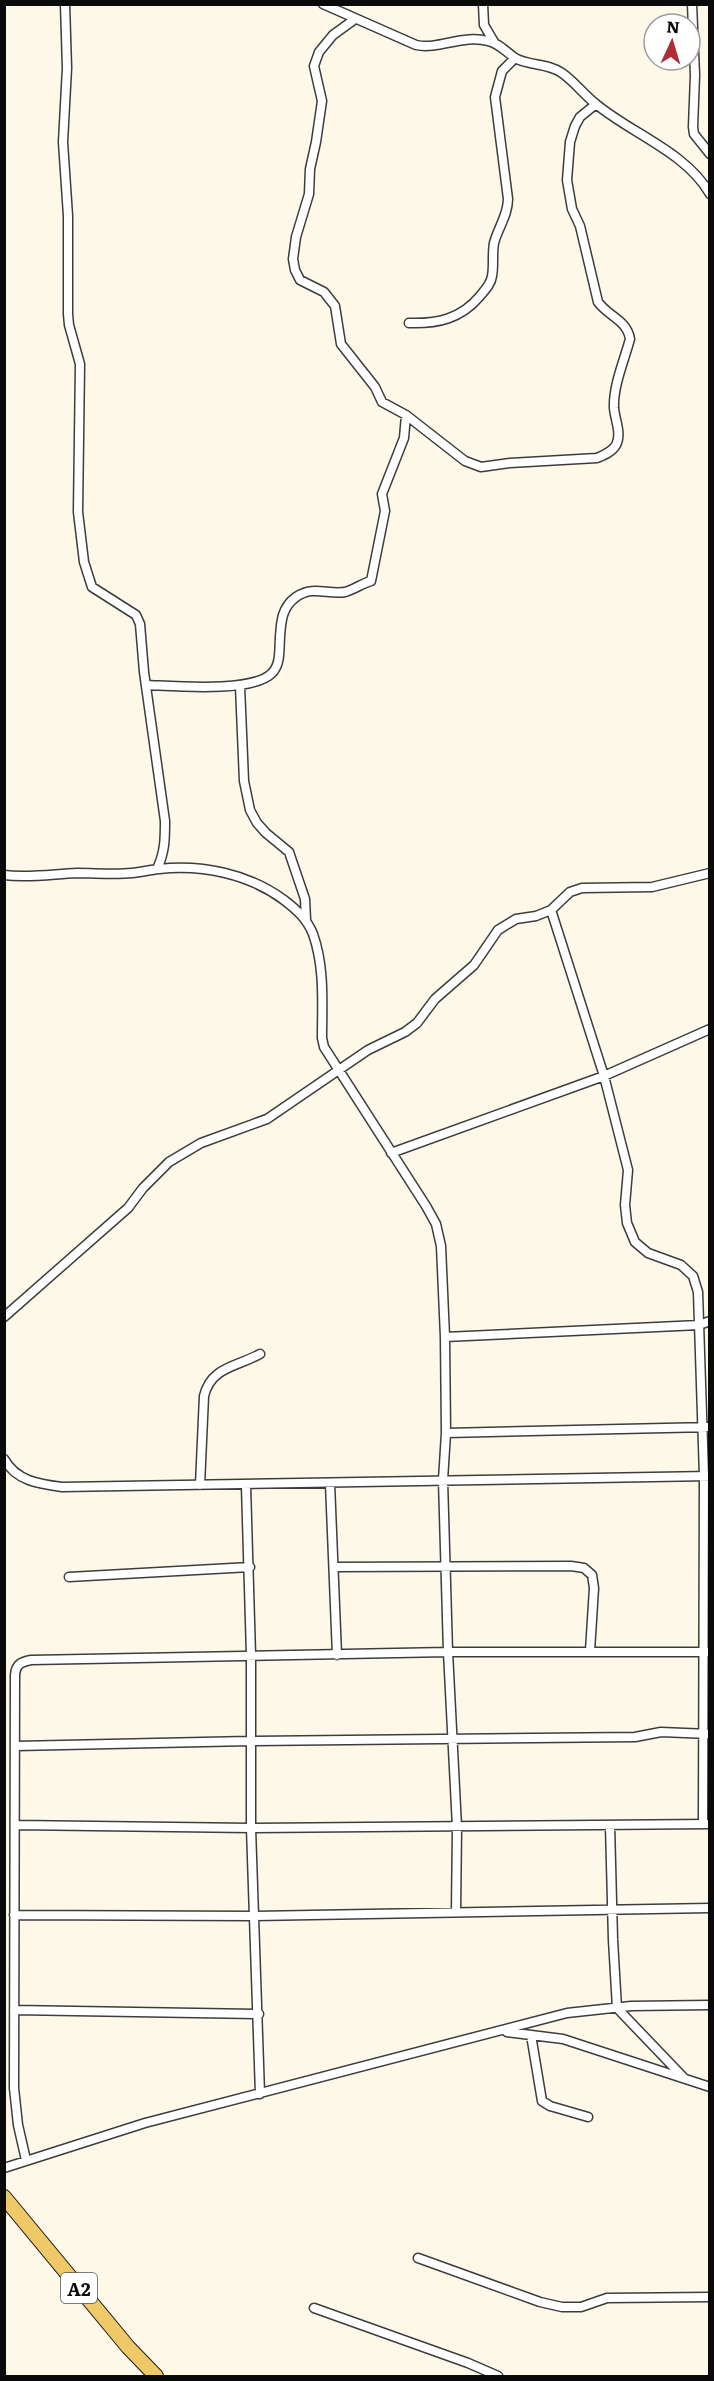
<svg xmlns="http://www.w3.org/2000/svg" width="714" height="2381" viewBox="0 0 714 2381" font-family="Literata,serif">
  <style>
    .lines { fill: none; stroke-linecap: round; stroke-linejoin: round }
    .street-casing { stroke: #3d3d3d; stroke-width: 11 }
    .primary-casing { stroke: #1b1b1b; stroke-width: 16 }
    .street { stroke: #fff; stroke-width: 8 }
    .primary { stroke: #efc967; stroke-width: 14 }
    .labels { text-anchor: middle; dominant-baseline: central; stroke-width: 6; stroke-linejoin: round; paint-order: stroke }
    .shield { fill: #fff; stroke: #545454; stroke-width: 1.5 }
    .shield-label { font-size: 18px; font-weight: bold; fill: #0a0a0a }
  </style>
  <rect width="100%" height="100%" fill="#fdf8e8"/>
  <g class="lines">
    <g class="street-casing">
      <path id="street" d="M65,4l2,64 -4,74 5,74v98l1,11 11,39 -2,148 6,50 8,25 44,28 4,9 4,48 21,149c0,18 0,31 -8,48
        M323,4l93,41c23,5 47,-11 72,-4 11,2 18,11 27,17 14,8 33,5 47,15 13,9 22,22 34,31 36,30 90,48 114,90
        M483,4l1,21 10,17
        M692,4l3,71 -2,52 1,7 16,20
        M355,19l-22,16 -14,17 -5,14 8,35 -6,41 -6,27 -1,25 -13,43 -3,22 2,11 5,10 24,12 11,14 6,38 34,43 7,15 24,13 59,46 16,6 29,-4 87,-5c7,-3 15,-6 19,-13 6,-11 -1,-25 -2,-37 -1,-22 10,-47 16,-69 -3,-19 -21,-22 -32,-37l-18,-76 -8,-17 -5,-29 3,-38 5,-16 5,-9 16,-13
        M409,323c28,1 52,-4 71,-27 5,-6 11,-12 12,-20 2,-10 0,-22 2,-33 4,-15 14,-28 14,-44l-13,-102 7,-26 13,-13
        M146,685c28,1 107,8 126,-12 9,-9 7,-24 8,-36 1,-16 2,-30 16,-40 17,-12 32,-2 49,-5 8,-2 18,-9 26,-11l14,-70 -3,-17 22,-56 2,-23
        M240,686l4,95 6,29 7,13 9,10 23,19 16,47 1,21
        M4,875c25,3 49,-1 73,-2 18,0 37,2 55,0 9,-1 18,-3 27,-4 43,-5 90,5 125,31 13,10 23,19 29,34 12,34 9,70 9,104l2,9 102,159 10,18 5,22 4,91 1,96 -3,47 5,172 9,175 -1,85
        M551,910l53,166 24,94 -3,35 2,18 8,19 13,11 33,12 12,11 5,16 6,184 -1,348
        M391,1153l213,-77 106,-47
        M4,1317l124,-109 15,-20 26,-26 32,-19 66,-24 101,-69 37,-18 12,-9 18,-24 39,-34 24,-35 18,-11 20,-3 15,-6 19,-18 12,-4 70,-1 58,-14
        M445,1337l254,-12 11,-4
        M446,1433l264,-6
        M4,1459c12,22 35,25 58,28l648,-11
        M330,1483l7,172
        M200,1485l4,-89c7,-29 32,-29 56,-42
        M246,1486l5,169v173l9,266
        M335,1567l236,-1 13,2 8,7 2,13 -4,63
        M69,1577l181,-10
        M16,1746l234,-5 385,-4 26,-5 48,2
        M15,1825l236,3 459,-4
        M610,1825l3,115 4,68 67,70
        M14,1915l241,1 455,-8
        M14,2010l245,4
        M507,2032l56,7 147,48
        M531,2035l11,66 8,5 38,11
        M26,2160l-8,-35 -4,-37 1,-413c1,-11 6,-13 16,-15l417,-8h262
        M4,2168l141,-45 422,-110 64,-7 79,-1
        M418,2258l122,44 22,5h19l26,-9 103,-1
        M314,2308l154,55 30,13"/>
    </g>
    <g class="primary-casing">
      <path id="primary" d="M4,2197l124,150 28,29"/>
    </g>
    <use href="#street" class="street"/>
    <use href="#primary" class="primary"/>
  </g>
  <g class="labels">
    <rect class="shield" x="61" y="2273" width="36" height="30" rx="4.5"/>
    <g class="shield-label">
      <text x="79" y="2288">A2</text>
    </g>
  </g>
  <rect width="714" height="2381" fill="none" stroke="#0a0a0a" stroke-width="12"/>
  <g transform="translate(672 42) rotate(4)"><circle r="28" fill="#ffffff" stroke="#9d9d9d" stroke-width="1.5"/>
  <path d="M0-4.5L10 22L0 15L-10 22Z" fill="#af2d38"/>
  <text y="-9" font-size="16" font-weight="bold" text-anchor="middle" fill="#0a0a0a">N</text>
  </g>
</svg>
